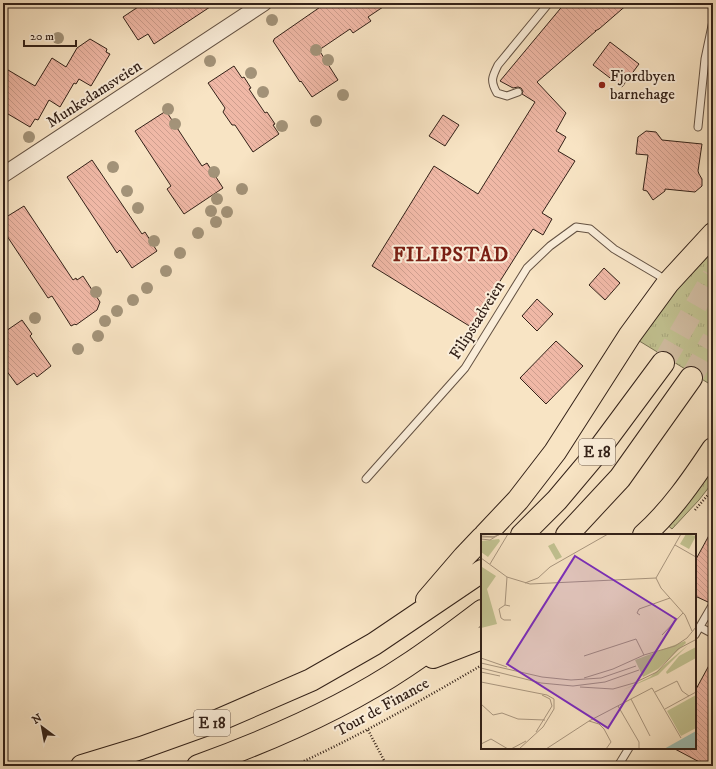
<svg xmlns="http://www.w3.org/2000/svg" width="716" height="769" viewBox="0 0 716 769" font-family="'IM FELL DW Pica',serif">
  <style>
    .grass { fill: url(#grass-tufts); stroke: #7a7254 }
    .building { fill: url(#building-back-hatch); stroke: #332118 }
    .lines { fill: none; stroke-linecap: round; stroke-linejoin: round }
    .trunk-tunnel { stroke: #d1bda2; stroke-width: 22; stroke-dasharray: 22 11; stroke-linecap: butt }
    .service-casing { stroke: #645243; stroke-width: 9 }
    .minor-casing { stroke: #645243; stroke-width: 17 }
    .trunk-casing { stroke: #332118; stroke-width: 24 }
    .path { stroke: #332118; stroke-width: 2.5; stroke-dasharray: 1 2; stroke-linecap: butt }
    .service { stroke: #faedd9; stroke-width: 7 }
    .minor { stroke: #faedd9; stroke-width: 15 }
    .trunk { stroke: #f8e4c4; stroke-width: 22 }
    .tree { fill: #a39379 }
    .poi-dot { fill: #8f2418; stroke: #faedd9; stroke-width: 1.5 }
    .labels { text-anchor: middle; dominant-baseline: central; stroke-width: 4; stroke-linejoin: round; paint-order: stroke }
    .shield { fill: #faedd9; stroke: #6f5e52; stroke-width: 1 }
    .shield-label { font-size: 15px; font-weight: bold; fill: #332118 }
    .poi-label { font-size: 16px; fill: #332118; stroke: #faedd9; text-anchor: start }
    .street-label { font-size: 16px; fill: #332118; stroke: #faedd9 }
    .district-label { font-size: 20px; font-weight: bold; letter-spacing: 1px; fill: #7a1f14; stroke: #faedd9 }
    .inset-road { fill: none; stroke: #a9967f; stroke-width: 1 }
    .view { fill: #7b2cbf; fill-opacity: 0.15; stroke: #7b2cbf; stroke-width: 2 }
    .inset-edge { fill: none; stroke: #332118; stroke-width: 2 }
  </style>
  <defs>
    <pattern id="grass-tufts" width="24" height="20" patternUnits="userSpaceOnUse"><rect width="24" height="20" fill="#c2c291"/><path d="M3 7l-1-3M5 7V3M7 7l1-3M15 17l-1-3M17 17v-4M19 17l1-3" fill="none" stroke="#a7a67c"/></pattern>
    <pattern id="building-back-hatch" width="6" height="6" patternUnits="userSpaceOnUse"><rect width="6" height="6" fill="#f0b8a6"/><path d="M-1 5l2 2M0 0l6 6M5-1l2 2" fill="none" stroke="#ce9e8e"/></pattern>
  </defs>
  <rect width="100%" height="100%" fill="#f8e4c4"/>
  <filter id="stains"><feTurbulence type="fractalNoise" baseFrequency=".005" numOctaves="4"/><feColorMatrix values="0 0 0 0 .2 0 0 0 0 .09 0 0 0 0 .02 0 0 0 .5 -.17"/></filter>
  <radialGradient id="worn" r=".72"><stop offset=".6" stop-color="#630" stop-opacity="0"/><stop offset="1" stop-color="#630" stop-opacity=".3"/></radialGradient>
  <path class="grass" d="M713,242v144l-77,-47z
    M713,464v18l-14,18 -27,29 -6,-5z"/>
  <path class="building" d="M144,3h72l-62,41 -6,-10 -10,6 -15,-23z
    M326,3h63l-21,14 3,4 -18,12 -3,-4 -31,21 19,30 -26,17 -11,-16 -1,1 -27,-41 1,-1v-1z
    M565,3h64l-30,26 -4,2h1l-59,51 29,31 -10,18 10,6 -8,14 17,10 -33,52 10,6 -9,16 -10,-6 -62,98 -99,-61 62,-100 44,28 57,-92 -13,-8 1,-3 -2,-3 -3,-1 -5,1 -13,-7z
    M90,39l17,10 -1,3 4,2 -19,32 -12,-7 -3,5 -2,-1 -14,24 -11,-7 -11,20 -3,-1 -5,8 -27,-16v-44l32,19 17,-28 14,9 11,-19z
    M610,42l29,22 -17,23 -29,-22z
    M234,66l8,12 2,-1 7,11 -2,1 16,24 2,-1 8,12 -2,1 6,9 -26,18 -18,-27h-3l-9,-13 2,-4 -17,-25z
    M166,111l36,55 5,-3 16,25 -39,26 -17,-25 4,-3 -36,-55z
    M443,115l16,10 -14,21 -16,-10z
    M646,131l10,1 6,8 40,4 -4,27 1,3 3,5v7l-7,6 -30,-3v2l-12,9 -6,-9 -4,-1 5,-35 -12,-1 2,-17z
    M92,160l50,74 3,-2 12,19 -25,17 -12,-18 -3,3 -50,-76z
    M24,206l49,74 3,-2 1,2 6,-4 17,26 -3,8 -21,15 -1,-1 -4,2 -19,-30 -4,2 -45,-68v-11z
    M604,268l16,15 -15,17 -16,-15z
    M537,299l16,15 -16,17 -15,-15z
    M22,320l10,14 -2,2 21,30 -14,11 -3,-4 -17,12 -14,-19v-33z
    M556,341l27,25 -37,38 -26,-26z
    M713,528v65l-5,9 -13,-6v-35z
    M713,658v108h-6l-34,-18h22v-57z"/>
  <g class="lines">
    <path class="trunk-tunnel" d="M663,363l50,-87
      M691,378l22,-39"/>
    <g class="service-casing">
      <path id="service" d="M518,92l-11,4 -10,-3c-7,-12 -5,-16 1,-28l51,-62
        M698,127l7,-68 8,-38
        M366,479l99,-111 62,-100 23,-22 26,-19 14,2 24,20 44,26 8,6
        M700,627l13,7
        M695,635l18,-31
        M618,766l11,-18"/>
    </g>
    <g class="minor-casing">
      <path id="minor" d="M3,175l261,-172"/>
    </g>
    <g class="trunk-casing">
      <path id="trunk" d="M485,535l33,-35 37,-48 75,-117 38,-52 45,-49
        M522,535l35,-35 37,-44 69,-93
        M567,535l53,-57 71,-100
        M644,535c27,-24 49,-56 69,-86
        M427,600l37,-43 18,-19
        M433,657l49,-19
        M82,766l59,-18 78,-28 92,-40 63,-36 108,-73
        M198,766c72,-26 144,-57 208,-100 26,-17 51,-36 76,-55"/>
    </g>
    <path class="path" d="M695,510l18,-21
      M368,730l19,36
      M293,766c65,-29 127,-65 189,-101"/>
    <use href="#service" class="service"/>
    <use href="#minor" class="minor"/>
    <use href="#trunk" class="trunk"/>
  </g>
  <g class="tree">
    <circle cx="272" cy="20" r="6"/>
    <circle cx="58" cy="38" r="6"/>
    <circle cx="316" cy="50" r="6"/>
    <circle cx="328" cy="60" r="6"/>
    <circle cx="210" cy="61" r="6"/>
    <circle cx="251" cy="73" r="6"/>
    <circle cx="263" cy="92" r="6"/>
    <circle cx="343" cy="95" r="6"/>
    <circle cx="168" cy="109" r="6"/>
    <circle cx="316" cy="121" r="6"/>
    <circle cx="175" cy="124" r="6"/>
    <circle cx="282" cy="126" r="6"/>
    <circle cx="29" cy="137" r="6"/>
    <circle cx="113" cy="167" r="6"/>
    <circle cx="214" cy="172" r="6"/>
    <circle cx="242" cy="189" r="6"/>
    <circle cx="127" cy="191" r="6"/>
    <circle cx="217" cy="199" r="6"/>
    <circle cx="138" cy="208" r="6"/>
    <circle cx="211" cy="211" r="6"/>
    <circle cx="227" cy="212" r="6"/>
    <circle cx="216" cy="222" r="6"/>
    <circle cx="198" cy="233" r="6"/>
    <circle cx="154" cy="241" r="6"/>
    <circle cx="180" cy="253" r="6"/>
    <circle cx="166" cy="271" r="6"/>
    <circle cx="147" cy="288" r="6"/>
    <circle cx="96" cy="292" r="6"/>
    <circle cx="133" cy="300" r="6"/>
    <circle cx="117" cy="311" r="6"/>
    <circle cx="35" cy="318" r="6"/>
    <circle cx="105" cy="321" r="6"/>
    <circle cx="98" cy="336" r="6"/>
    <circle cx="78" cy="349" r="6"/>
  </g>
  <circle class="poi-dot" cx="602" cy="85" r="4"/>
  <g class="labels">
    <g class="shield">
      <rect x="579" y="439" width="36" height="26" rx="3"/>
      <rect x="194" y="710" width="36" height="26" rx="3"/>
    </g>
    <g class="shield-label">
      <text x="597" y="452">E 18</text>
      <text x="212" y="723">E 18</text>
    </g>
    <g class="poi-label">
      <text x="610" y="76">Fjordbyen<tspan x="610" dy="18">barnehage</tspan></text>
    </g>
    <g class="street-label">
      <text transform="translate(94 94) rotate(-33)">Munkedamsveien</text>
      <text transform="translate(477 320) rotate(-58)">Filipstadveien</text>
      <text transform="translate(382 707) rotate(-29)">Tour de Finance</text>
    </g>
    <g class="district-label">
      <text x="451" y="255">FILIPSTAD</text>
    </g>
  </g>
  <g transform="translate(481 534)">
    <rect width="215" height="215" fill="#f8e4c4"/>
    <path d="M204,107l1,2 -28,26 -15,8 -8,-17zM207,111l-30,30 -35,15 27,-13z" fill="#c2c291"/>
    <path d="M205,0l10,2 -7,13 -9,-5zM18,5l1,2 -12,16 -7,-5v-11zM73,9l8,14 -6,3 -8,-14zM1,33l14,9 -9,13 10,35 -16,4zM215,113v11l-29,16 -1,-2 13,-16zM215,161v33l-15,8 -14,-25z" fill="#c2c291"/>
    <path d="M215,197v18h-32z" fill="#9dbfb4"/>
    <path class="inset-road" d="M0,2l13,1M0,3h12l8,-3M0,5l9,1 10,-6M194,11l21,12M0,24l26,19 23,7 126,-6M9,30l18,-30M26,43l-2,28 5,1M175,44l5,10 24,27 7,16M175,44l25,-44M44,49l13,-5 12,-11 58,-33M24,71l-6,4 2,9 3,2h7M159,81l-3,-2 2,-4 31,-11M181,101l21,-22M103,122l52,-17 8,16M0,124l26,9M0,129l61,14 29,3 30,-2 35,-12M0,134l60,15 32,3 32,-4 34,-12M0,138l19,4M103,144l29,-9 31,-14 31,-9 12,-8 9,-11M0,148l66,13 7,4v10l-11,18 -24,22M99,153l33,2 21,-6 23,-11 21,-23 17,-9M174,158l22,-11 5,10 7,5M150,165l19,37M0,170l12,11 9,-2 16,6 27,1M137,172l21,36v7M184,175l31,-17M108,187l63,-33 29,50M55,198l16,-26 -2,-7 -8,-4M0,210l10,-5 17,10M30,215l15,-8M65,215l43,-28 10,3 5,5 7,13 -5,7"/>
    <path class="view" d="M94,22l101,63 -68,109 -101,-64z"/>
    <rect width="215" height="215" class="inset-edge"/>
  </g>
  <rect width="716" height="769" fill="none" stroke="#f8e4c4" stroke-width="16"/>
  <rect x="4" y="4" width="708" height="761" fill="none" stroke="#332118" stroke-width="2"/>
  <rect x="8" y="8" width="700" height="753" fill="none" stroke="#332118"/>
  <g transform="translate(42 727) rotate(328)" stroke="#faedd9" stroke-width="3" paint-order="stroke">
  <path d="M0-3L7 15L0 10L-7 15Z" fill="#332118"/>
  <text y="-6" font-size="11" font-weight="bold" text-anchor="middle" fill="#332118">N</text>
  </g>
  <path d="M24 40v6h52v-6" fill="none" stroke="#332118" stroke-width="2"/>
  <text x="30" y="40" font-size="12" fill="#332118" stroke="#faedd9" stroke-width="3" paint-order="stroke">20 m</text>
  <rect width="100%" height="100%" filter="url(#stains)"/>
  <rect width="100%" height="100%" fill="url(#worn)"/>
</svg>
